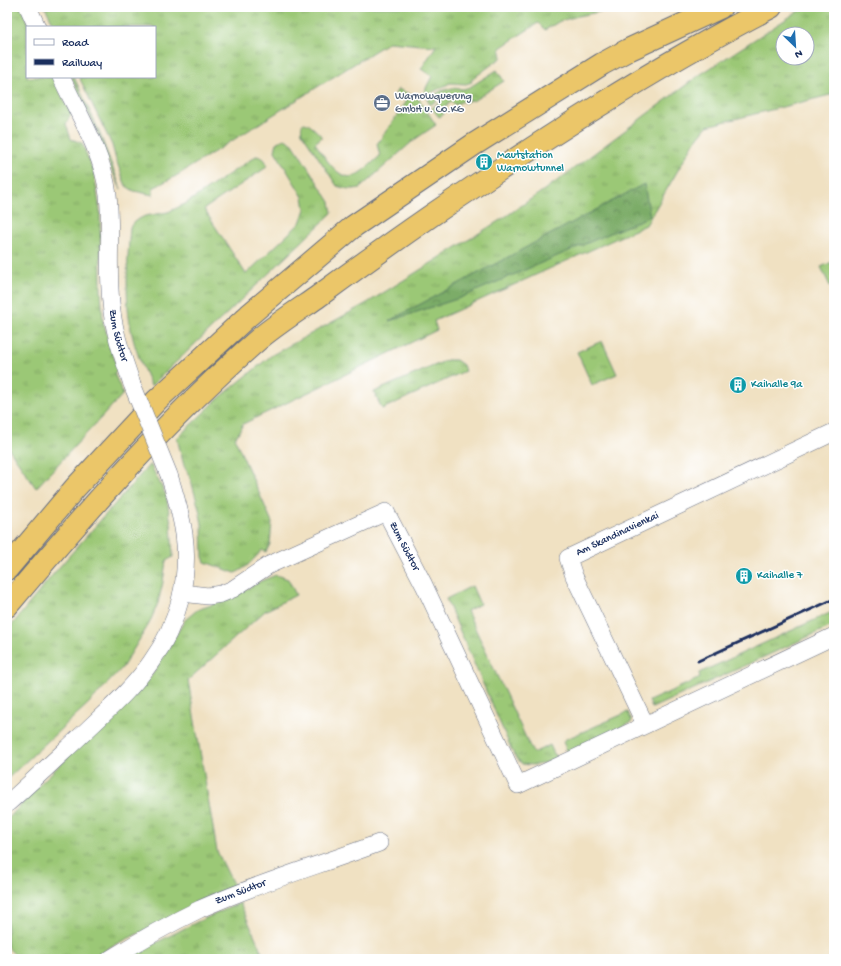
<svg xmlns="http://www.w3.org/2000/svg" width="841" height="966" viewBox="0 0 841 966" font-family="'Gochi Hand',sans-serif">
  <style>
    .grass { fill: url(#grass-tufts); stroke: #5b7c6a; fill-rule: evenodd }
    .forest { fill: url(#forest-crowns); stroke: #4c6e62 }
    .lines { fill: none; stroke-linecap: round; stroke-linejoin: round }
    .minor-casing { stroke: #666d81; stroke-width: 18 }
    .highway-casing { stroke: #666d81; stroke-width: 24 }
    .minor { stroke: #fff; stroke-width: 17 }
    .highway { stroke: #ebc669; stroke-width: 22 }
    .rail { stroke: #1b2f5e; stroke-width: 3 }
    .minor-bridge-casing { stroke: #666d81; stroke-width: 18; stroke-linecap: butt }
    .minor-bridge { stroke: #fff; stroke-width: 17 }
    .labels { text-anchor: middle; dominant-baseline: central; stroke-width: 3; stroke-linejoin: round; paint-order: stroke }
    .service-label { font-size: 11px; fill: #4e5e75; stroke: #fff; text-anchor: start }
    .culture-label { font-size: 11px; fill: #0d838f; stroke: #fff; text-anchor: start }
    .street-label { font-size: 11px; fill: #1b2f5e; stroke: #fff }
  </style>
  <defs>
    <pattern id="grass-tufts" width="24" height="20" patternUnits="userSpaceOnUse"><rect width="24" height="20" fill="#9bc876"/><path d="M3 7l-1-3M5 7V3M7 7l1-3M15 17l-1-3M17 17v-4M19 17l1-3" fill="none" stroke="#7ea364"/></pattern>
    <pattern id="forest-crowns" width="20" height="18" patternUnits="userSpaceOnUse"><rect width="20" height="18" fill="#7cac67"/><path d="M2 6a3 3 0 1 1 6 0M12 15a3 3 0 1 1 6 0" fill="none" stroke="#658c58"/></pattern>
  </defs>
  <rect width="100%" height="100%" fill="#fff"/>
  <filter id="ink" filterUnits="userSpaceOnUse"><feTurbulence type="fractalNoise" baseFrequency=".025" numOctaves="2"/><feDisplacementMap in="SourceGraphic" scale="8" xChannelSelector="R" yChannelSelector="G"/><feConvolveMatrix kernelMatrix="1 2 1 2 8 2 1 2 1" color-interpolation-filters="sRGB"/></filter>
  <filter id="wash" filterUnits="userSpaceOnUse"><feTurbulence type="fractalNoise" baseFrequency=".012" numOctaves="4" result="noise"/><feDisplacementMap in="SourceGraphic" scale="16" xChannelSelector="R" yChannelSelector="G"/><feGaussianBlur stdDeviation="0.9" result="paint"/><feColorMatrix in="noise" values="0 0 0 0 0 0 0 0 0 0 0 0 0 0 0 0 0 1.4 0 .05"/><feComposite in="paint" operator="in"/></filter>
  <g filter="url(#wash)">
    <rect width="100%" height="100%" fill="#f0e1c2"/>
    <path class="grass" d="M7,7h14l9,20h-3v50h26l18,37 -5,10 5,15 11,4 12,30 6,37 1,80 2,31 15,49 -4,3 9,21 -87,94 -29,-42z
      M45,7h579l-46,9 -18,5 -15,9 -7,-7 -38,25 2,9 -31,23 1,2 -6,2 -16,-1 -23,12 -3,-3 8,-16 -11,-7 15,-23 -15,-1 -32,-3 -213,134 -23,12v7l-19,-4 -8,-5 -10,-26 -4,-15 -33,-68h76v-50h-100z
      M812,7h22v87l-127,32 -12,15 -49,84 -212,96 3,9 -194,94 -8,15 37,83 -2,22 -4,8 -4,-2c-8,9 -16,19 -27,23l-30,-11 -2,-5 -1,-33 -3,-15 -9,-32 -6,-11 -7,-28 40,-38 55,-45 95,-52 138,-86 52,-36 141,-105 99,-64zM783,34h24v24h-24z
      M497,70l7,11 -31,20 -3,-1 -6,3 -1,-2 -8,4 -4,-3 -10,7 3,5 -5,3 -7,-9 10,-7 -2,-3 -10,7 -3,-6 14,-8 11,-3 11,1 7,-2z
      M71,77h3l24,52 23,60 -10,-20 -14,-38z
      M398,89l20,9 18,27 -22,15 -54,48c-9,2 -14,1 -23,-2l-35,-53c-4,-22 16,-1 20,4l-7,6c9,12 25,43 43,31 8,-5 15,-12 22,-18l-3,-12 30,-43 -12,-7z
      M285,139l8,5 37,58 2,11 -181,173c-5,-11 -10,-22 -14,-34 -14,-40 -10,-84 -7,-125l5,-6 10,-5 23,-4 17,-8 71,-48c6,1 9,2 11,9l-3,4 -60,40 42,65 54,-51 5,-14 -2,-12 -28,-46 2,-9z
      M834,261v22l-4,3 -9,-19z
      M602,341l15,33 -25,11 -15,-33z
      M447,360h9l7,5 2,6 -83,38 -8,-17z
      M150,464l16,31 5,28 2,34 -7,4 -3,21 -5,21 -9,21 -27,44 -32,34 -83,77v-148l48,-59z
      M276,575l12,4 8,16 -31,16 -77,69 29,171 18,37 -125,59 -17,12h-74l-12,-12v-127l34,-37 111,-108 33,-55 12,-10 34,-12 30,-17z
      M472,586l8,18 -13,7 66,142 17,-8 6,13c-14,7 -19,8 -34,6l-8,-9 -68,-156z
      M834,611v14l-182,83 -3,-7 51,-23 -1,-5z
      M628,712l4,10 -61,30 -4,-1 -4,-9 1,-2z
      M240,903l25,56h-141l73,-37z"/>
    <path class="forest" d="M644,184l6,32 -190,82 -71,23z"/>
  </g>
  <g filter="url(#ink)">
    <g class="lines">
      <g class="minor-casing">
        <g id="minor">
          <path d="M28,7l9,20"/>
          <path id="s1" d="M61,77c18,38 42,76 47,118 4,36 -1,72 3,107 2,29 12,55 21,82"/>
          <path id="s2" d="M182,593l26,3 13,-2 12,-5 36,-24 117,-53 38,73 94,200 316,-149"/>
          <path id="s3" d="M645,724l-71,-148 -6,-18 266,-126"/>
          <path d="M7,804c27,-24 53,-49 80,-74 22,-21 46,-42 64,-68 27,-37 39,-83 33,-128 -3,-21 -9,-40 -15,-59"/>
          <path id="s4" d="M110,959c29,-18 59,-35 90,-50 58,-26 120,-44 179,-66"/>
        </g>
      </g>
      <g class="highway-casing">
        <path id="highway" d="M7,569l68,-81 82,-88 92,-85 105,-89 119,-81 129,-81 26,-14 93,-43
          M7,606c79,-94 160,-187 253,-268 17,-14 37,-27 56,-40 38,-28 77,-56 116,-83 109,-74 221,-147 339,-208"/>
      </g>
      <use href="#minor" class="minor"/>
      <use href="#highway" class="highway"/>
      <path class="rail" d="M698,661l136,-62"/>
      <g class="minor-bridge-casing">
        <path id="minor-bridge" d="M132,384l37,91"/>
      </g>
      <use href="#minor-bridge" class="minor-bridge"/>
    </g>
  </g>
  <defs>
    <g id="office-disc" transform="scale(0.9)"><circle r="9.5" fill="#5c6f8a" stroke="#fff"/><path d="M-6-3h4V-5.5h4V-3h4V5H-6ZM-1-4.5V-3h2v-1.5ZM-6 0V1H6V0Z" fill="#fff"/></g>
    <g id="building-disc" transform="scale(0.9)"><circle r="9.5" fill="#0f9aa8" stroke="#fff"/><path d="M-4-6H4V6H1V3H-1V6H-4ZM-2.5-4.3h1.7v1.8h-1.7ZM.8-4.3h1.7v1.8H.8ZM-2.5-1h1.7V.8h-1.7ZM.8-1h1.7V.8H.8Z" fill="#fff"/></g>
  </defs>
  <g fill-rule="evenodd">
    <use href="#office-disc" x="382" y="103"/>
    <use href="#building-disc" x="484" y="162"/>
    <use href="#building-disc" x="738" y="385"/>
    <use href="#building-disc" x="744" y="576"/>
  </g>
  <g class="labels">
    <g class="service-label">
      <text x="395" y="97">Warnowquerung<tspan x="395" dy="13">GmbH u. Co.KG</tspan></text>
    </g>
    <g class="culture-label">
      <text x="497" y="156">Mautstation<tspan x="497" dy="13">Warnowtunnel</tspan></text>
      <text x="751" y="385">Kaihalle 9a</text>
      <text x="757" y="576">Kaihalle 7</text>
    </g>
    <g class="street-label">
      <text stroke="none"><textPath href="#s1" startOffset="269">Zum Südtor</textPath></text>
      <text stroke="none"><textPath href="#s3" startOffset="238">Am Skandinavienkai</textPath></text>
      <text stroke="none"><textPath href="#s2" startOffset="263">Zum Südtor</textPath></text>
      <text stroke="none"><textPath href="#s4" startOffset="147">Zum Südtor</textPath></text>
    </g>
  </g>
  <rect width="841" height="966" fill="none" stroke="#fff" stroke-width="24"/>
  <rect x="26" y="26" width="130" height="52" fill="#ffffff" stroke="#a4acbf"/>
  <rect x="34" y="39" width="20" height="6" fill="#ffffff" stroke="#a4acbf"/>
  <text x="62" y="46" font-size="12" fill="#1b2f5e">Road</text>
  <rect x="34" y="59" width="20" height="6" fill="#1b2f5e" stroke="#a4acbf"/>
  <text x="62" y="66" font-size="12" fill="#1b2f5e">Railway</text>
  <g transform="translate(795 46) rotate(155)"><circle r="19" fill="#ffffff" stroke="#a4acbf"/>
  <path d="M0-3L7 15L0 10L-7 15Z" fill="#1f6fb2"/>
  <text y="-6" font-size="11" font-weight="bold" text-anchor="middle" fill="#1b2f5e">N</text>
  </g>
</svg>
